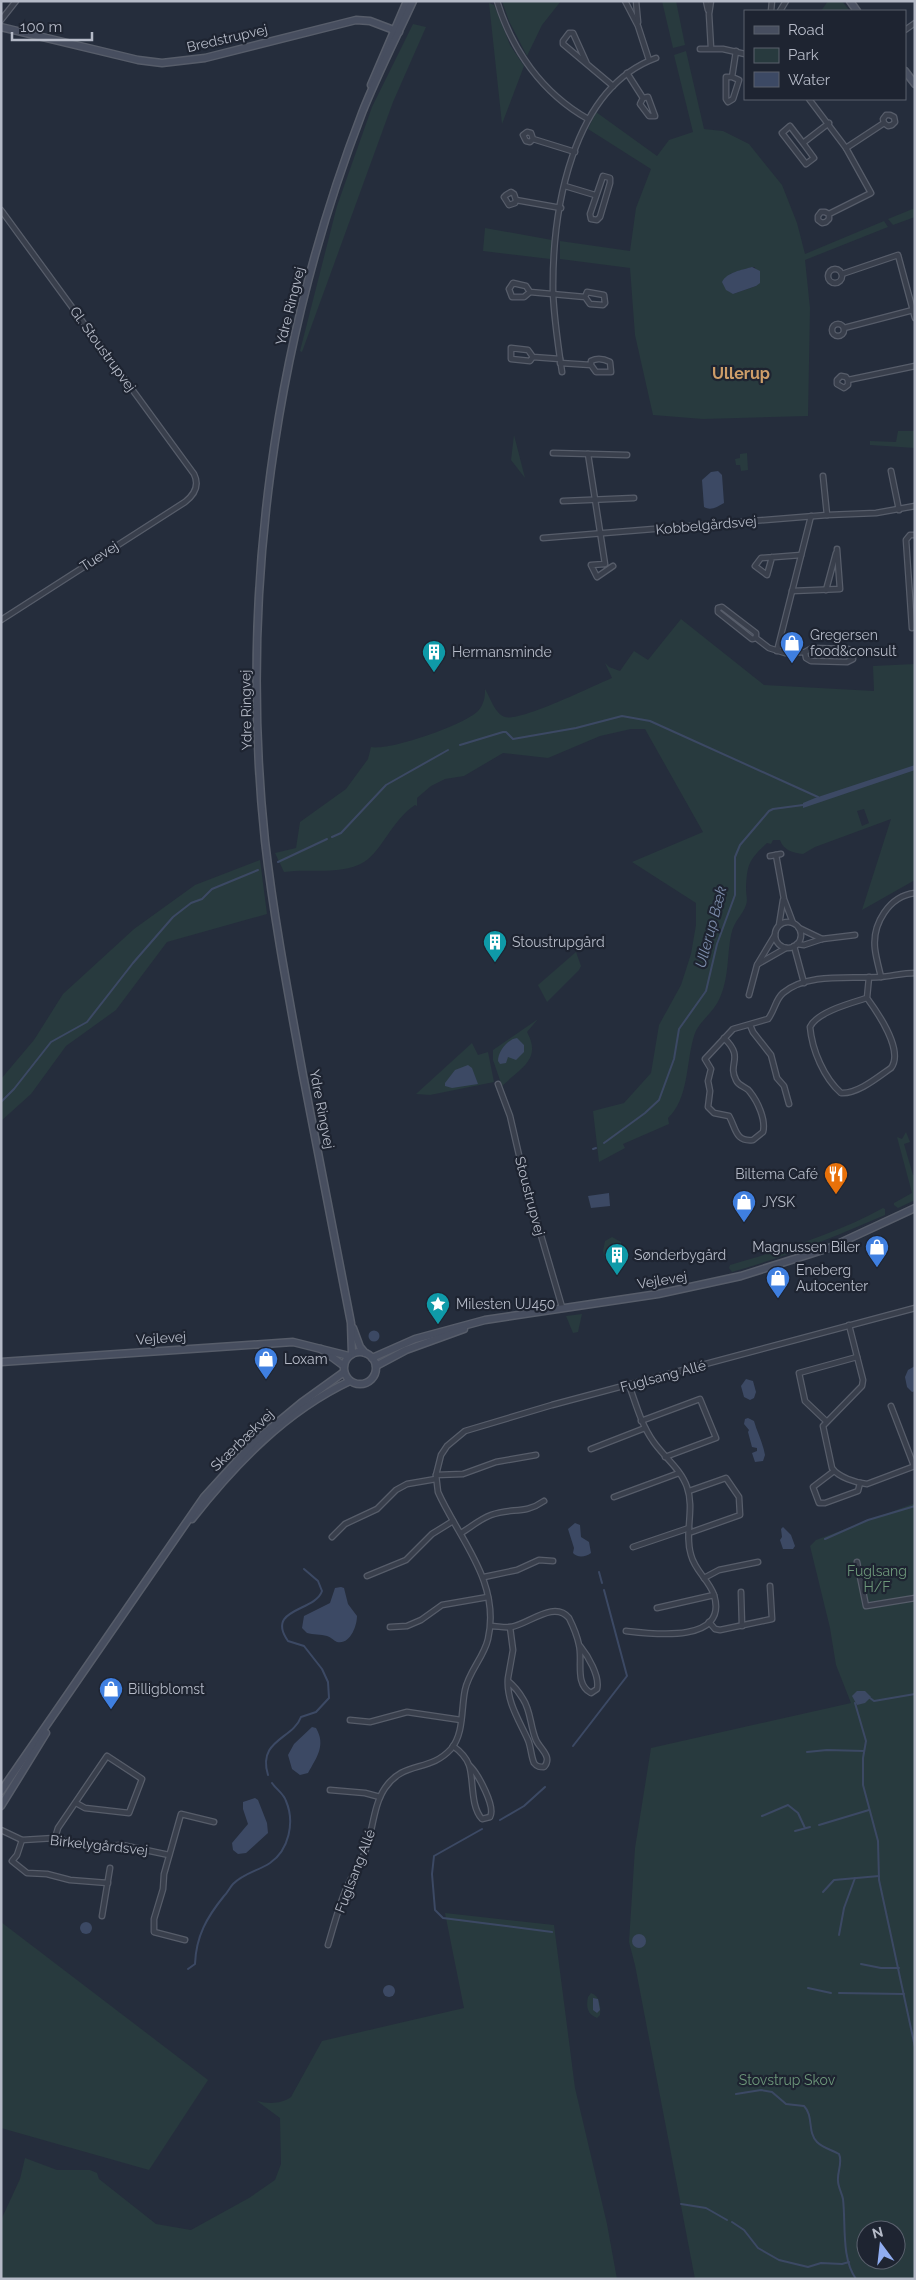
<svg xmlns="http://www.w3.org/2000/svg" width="916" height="2280" font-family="Raleway,sans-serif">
<rect width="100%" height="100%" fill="#252d3c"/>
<!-- green -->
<g fill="#283a3e" fill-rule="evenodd">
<polygon points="502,1 561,1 542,25 527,56 509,21"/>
<polygon points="662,1 676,1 685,45 673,48"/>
<polygon points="828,1 842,1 849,10 821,11"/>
<polygon points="489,3 494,5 510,45 524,66 502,124"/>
<polygon points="413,24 426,27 393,102 302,352 300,351 337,206 372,107"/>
<path d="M686 51 704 129 723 131 749 144 782 185 797 223 805 254 884 221 888 227 805 260 810 308 808 416 703 419 653 415 635 335 630 268 560 259V241L630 251 636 208 651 169 588 129 596 112 657 156 669 140 693 132 674 55ZM752 267H755L756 286 733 294 730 274Z"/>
<polygon points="915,208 915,217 893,225 888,219"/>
<polygon points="485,228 552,240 550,259 483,251"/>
<polygon points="898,431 915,431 915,448 870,445 870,441 896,442"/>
<polygon points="514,435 525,478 511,460"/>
<polygon points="747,453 748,470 741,471 740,465 736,465 735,459 740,458 740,454"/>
<path d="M681 619 764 685 874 691 873 666 915 664V880L862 910 891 819 815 847 803 854C793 853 783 850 780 840H773L771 844 767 843C749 860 747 864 746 889 746 895 748 900 746 905 743 915 734 920 731 935 727 955 729 975 721 995 714 1014 698 1021 694 1036 686 1062 689 1099 668 1118L669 1124 623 1144 625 1148 599 1162 593 1111 624 1103 651 1073 659 1025 681 985 691 954 696 925V903L632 862 703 832 645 729H631L600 736 548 758 503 753 464 776 445 779 431 786 417 798V806L415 805C392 820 382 851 364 862 340 876 310 868 284 872L275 853 296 848 300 822 346 789 368 759 371 747C390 751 464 725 478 711 484 704 485 698 485 689 490 697 495 714 505 717 520 722 593 686 612 678L605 663 609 667 620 671 634 651 648 660ZM864 809 869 823 862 826 857 811Z"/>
<polygon points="260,860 267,914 167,942 116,1010 66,1046 31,1094 1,1121 1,1079 34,1040 63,994 134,929 195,885"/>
<polygon points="576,952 581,966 579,970 547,1002 538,985"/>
<path d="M538 1019 527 1032C542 1059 521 1068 502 1086L493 1060V1050Z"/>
<polygon points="472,1043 478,1055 488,1052 494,1082 430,1095 416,1094"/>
<polygon points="906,1132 910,1142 904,1144 913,1175 915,1175 915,1200 898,1208 894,1205 894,1203 912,1193 897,1137 902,1139"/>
<path d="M883 1208 885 1209V1215C834 1237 785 1257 732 1272L729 1268 730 1265C782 1250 836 1234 883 1208Z"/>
<polygon points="612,1237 621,1242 623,1256 620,1261 611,1263 605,1259 603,1251 605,1241"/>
<polygon points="582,1314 578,1332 573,1333 566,1316"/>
<path d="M915 1503V2279H695L635 1965 629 1942 635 1848 651 1748 851 1703 836 1665 830 1628 810 1546 816 1540ZM866 2230H896V2260H866Z"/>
<path d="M445 1913 554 1925 575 2088 607 2224 617 2279H1V2220L20 2179 25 2158 57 2170H90L97 2173 99 2179 156 2224 191 2230 249 2198 275 2180 281 2164 280 2118 257 2101C269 2104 281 2104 291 2097L322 2041 464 2008Z"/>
<polygon points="1,1922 208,2080 149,2170 1,2128"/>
<path d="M591 1993C600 1996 601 2007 600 2015L597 2018C587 2014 586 2007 588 1997Z"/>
</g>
<!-- water -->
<g fill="#3c4964">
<path d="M752 267 760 271V283L756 286 733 294 726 290 722 282C727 272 742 270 752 267Z"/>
<path d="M718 471 722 475 724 503C717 507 711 511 704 507L702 480 711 472Z"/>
<polygon points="915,765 915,770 803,808 803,803 815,798"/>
<path d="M517 1038 524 1045V1052L516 1060 508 1057 506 1063 500 1064 498 1061C498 1051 508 1039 517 1038Z"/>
<polygon points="468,1065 472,1068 478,1084 452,1088 445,1086 445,1083 455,1070"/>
<polygon points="609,1193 610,1206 591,1208 588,1196"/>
<circle cx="374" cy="1336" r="5.5"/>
<polygon points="915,1366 915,1391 912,1392 907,1387 905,1377 908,1370"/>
<polygon points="746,1379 753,1381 756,1392 754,1398 750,1400 744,1397 741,1386"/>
<path d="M748 1418 754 1421C757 1432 763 1443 765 1455L763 1461 755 1462 752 1453 757 1451V1448L752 1447 748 1432 749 1430 744 1424 745 1419Z"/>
<path d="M575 1523 580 1525 581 1537 589 1542 591 1553C586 1557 577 1558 573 1553L574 1548 568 1529Z"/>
<polygon points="783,1527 791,1535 795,1546 793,1549 783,1549 780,1540 782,1537 781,1529"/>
<path d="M341 1587 344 1588 348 1604 357 1616C357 1626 350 1645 337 1642 334 1641 331 1637 327 1636 321 1634 313 1635 307 1633L302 1628 304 1616 330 1603 335 1588Z"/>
<polygon points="857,1691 865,1691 871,1697 865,1703 857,1705 852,1696"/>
<path d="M312 1727 316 1728C326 1745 317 1757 308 1773L300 1775 292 1769 288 1755 294 1744Z"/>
<polygon points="255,1798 258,1800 267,1823 268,1833 246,1853 238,1854 233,1850 232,1843 248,1824 243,1809 243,1802"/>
<circle cx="86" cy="1928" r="6"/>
<circle cx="639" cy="1941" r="7"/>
<circle cx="389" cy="1991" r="6"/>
<polygon points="593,1998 598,1999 600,2010 597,2013 593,2010"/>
</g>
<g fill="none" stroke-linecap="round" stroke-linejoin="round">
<!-- stream -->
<g stroke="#3c4964" stroke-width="2">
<polyline points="460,745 503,732 506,732 513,739 576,728 622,716 650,721 818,797"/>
<polyline points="332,837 341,833 386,785 448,750"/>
<polyline points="278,862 327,839"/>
<polyline points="1,1102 14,1089 51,1042 87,1022 133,963 173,917 191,903 202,899 212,889 258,870"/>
<polyline points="604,1143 645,1113 659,1100 674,1059 679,1029 706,991 717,944 735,895 735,857 740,845 769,811 773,809 803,805"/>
<polyline points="593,1149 596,1148"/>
<polyline points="825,1539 868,1520 915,1506"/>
<polyline points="599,1572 602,1583"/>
<polyline points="870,1698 874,1701 915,1694"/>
<polyline points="855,1703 866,1741 863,1758 863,1785 878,1841 879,1880 915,2047"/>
<polyline points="573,1746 627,1676 604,1590"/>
<polyline points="807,1752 827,1750 864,1751"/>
<path d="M268 1775C257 1740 293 1739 301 1717L316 1712 329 1698 328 1682 322 1669 304 1646 288 1641C265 1608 315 1612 322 1591L318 1581 304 1569"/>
<polyline points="762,1816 788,1805 798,1813 805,1828"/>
<polyline points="500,1820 524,1806 545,1787"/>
<polyline points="819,1825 869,1810"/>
<polyline points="482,1829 434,1856 432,1874 435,1910 443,1918 552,1932"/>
<polyline points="795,1831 810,1827"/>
<polyline points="823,1892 834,1880 879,1876"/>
<polyline points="839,1935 844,1908 855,1878"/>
<polyline points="861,1964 881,1968 899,1968"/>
<path d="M188 1969 195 1964C196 1936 207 1917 224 1896 228 1892 230 1887 233 1884 244 1873 258 1871 270 1863 289 1850 295 1822 286 1801 284 1794 276 1789 272 1783"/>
<polyline points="808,1988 831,1993"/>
<polyline points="839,1993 904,1994"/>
<path d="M736 2094 761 2090 772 2092 786 2104 804 2106C814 2116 807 2132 817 2142 823 2148 832 2150 839 2154 843 2162 837 2172 838 2181 838 2187 842 2193 843 2199 846 2224 841 2258 856 2279"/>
<polyline points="681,2204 706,2208 727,2220"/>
<polyline points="732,2222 744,2230 758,2248 779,2260 808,2267 821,2263 842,2264 849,2262"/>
</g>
<!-- street casing -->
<g stroke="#575d6a" stroke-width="7">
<g id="street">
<path d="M497 1C512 50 542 93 588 119"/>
<polyline points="625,1 638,26 649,60"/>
<polyline points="636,1 638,22"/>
<polyline points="706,1 708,10"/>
<polyline points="711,1 709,14 711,48"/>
<polyline points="771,11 772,1"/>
<polyline points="780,11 786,1"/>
<polyline points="1,20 16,1"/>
<polyline points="905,30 915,23"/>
<polyline points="700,49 723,49 745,54"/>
<polyline points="587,64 573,33 569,33 563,41 563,44 613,86"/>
<polyline points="627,73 643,98 640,104 649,116 655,116 648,97 643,98"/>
<polyline points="732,77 739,80 733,99 728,102 726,99 726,77 732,77 736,51"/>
<polyline points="809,99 846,148 871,193 829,214 825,212 821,212 818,216 818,220 822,223 826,222 829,219 829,214"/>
<polyline points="533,139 531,133 527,132 523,135 526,141 530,142 533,139 575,152"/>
<polyline points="803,143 790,126 782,133 806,164 814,158 803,143 829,123"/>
<polyline points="846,148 884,123 883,119 886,115 890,115 894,117 895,122 892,125 888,126 884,123"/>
<polygon points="603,176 610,178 610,183 600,217 597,220 591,219 590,214"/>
<polyline points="565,186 595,195"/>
<polyline points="516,200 515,203 509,205 504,197 506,195 511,192 514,194 516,200 561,208"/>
<path d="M1 210 194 474C200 486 194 495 185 502L1 620"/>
<circle cx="835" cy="276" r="7"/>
<polyline points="842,274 898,255 915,318"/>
<polyline points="530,292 524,297 512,297 509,289 513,283 526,286 530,292 585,297 587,292 604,295 605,303 603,305 590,304 585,297"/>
<circle cx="838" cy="330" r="6"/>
<polyline points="844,328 913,310"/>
<polyline points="533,357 530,361 511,359 511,348 528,350 533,357 560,359"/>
<path d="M560 363 591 365 596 372H611L610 362C604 359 597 358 591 361V365"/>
<path d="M562 372C558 345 554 319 553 292 552 212 571 89 656 58"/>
<polyline points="848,380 848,385 844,388 837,384 837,380 841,376 846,377 848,380 915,366"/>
<polyline points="553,453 627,455"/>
<polyline points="588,454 605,564 591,565 597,577 613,566"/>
<polyline points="891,471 899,510"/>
<polyline points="823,476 827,515"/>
<polyline points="563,501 634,498"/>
<polyline points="543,538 827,515 876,513 915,506"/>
<polyline points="772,557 767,575 755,566 761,558 801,555"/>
<polyline points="826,590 836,553"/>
<polyline points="792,591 840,589 837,549"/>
<polyline points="912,628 906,540 910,535 915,535"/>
<polyline points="756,638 752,639 718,612 718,608 722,607 756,633 756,638 769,648 785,653 805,652 812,648 847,649 852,650 853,659 847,662 811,661 806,658 805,652"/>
<polyline points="777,651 811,516"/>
<polyline points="776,855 784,899 793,923"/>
<polyline points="770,856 781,854"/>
<circle cx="788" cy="935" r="13"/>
<polyline points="779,925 783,900"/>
<polyline points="799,928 822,939"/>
<polyline points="797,944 804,945 822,939 855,935"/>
<polyline points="794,946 804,983"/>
<polyline points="758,964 786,948"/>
<path d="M881 977C879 968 876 958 875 949 872 924 889 896 915 893"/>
<polyline points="749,995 757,965 775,935"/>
<path d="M867 998C878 1013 904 1051 891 1068 878 1077 858 1094 841 1093 824 1078 812 1050 810 1027 817 1012 851 1003 867 998L869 977"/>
<polyline points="750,1025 753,1032 771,1055 777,1078 784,1086 789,1104"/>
<path d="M724 1038C745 1058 727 1063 736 1080 739 1087 746 1086 750 1092 758 1102 766 1120 763 1132L753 1140C735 1142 736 1128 729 1116L714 1113 708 1107 710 1091 708 1081 711 1069 705 1059 733 1029 768 1019C775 1010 775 1000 783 993 807 972 852 979 880 977 892 976 903 973 915 973"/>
<polyline points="498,1084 510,1116 525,1181 562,1307"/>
<path d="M849 1325 863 1380 862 1386 823 1426 832 1468C838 1477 856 1483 867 1484L915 1466"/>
<polyline points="891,1406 914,1466"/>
<polyline points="641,1421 700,1399 716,1438 665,1457"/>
<polyline points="826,1421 805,1401 799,1373 857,1357"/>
<polyline points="591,1449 645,1428"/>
<polyline points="834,1471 813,1487 819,1503 825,1503 858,1491 860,1483"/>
<polyline points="436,1475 463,1474 496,1462 536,1455"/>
<polyline points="689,1491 726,1478 739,1497 740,1515 689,1533"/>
<polyline points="614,1497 679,1473"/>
<path d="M461 1533C471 1527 480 1519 491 1515 512 1507 524 1515 544 1501"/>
<polyline points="332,1537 345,1524 377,1509 396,1490 407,1484 436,1479"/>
<polyline points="633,1547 689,1528"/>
<polyline points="857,1562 866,1606 915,1598"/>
<polyline points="367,1576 406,1560 432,1534 453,1521"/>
<polyline points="484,1577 517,1570 539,1560 553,1561"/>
<polyline points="704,1578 719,1570 758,1562"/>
<polyline points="741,1592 742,1626"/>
<polyline points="657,1608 714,1595"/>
<polyline points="709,1622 715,1629 720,1630 772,1619 770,1586"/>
<path d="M491 1626C497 1626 505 1628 511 1627 529 1624 554 1600 569 1618 573 1626 577 1635 579 1645 583 1660 574 1684 591 1693L597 1689C600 1676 588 1656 580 1646"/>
<polyline points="390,1627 407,1626 421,1620 442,1605 488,1597"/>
<path d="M626 1631C652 1634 729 1644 714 1595 709 1580 695 1571 691 1555 684 1533 695 1509 687 1487 681 1469 663 1456 653 1441 641 1424 636 1404 629 1385"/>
<path d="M508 1681C514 1686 519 1692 523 1699 531 1711 530 1726 536 1740 540 1749 553 1757 544 1767 540 1767 537 1767 534 1763 531 1756 531 1747 528 1740 519 1720 506 1701 508 1678L513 1650 510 1627"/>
<polyline points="350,1720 370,1722 407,1712 461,1720"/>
<path d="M453 1746C460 1751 466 1757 469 1765 474 1779 470 1806 482 1819L490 1817C496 1807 478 1774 470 1766"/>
<polyline points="330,1790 365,1793 380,1797"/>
<polyline points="1,1830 22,1840 55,1838 90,1847 122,1845 169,1855"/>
<polyline points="55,1838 58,1828 107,1756 142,1779 129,1813 85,1808 76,1803"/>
<polyline points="22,1840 17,1855 12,1861 27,1873 47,1874 70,1880 108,1883"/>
<polyline points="102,1916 110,1868"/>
<polyline points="185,1940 154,1932 154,1919 163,1889 164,1874 181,1814 214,1822"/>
<path d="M328 1945C334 1925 339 1905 347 1887 353 1873 363 1861 367 1846 373 1828 374 1804 385 1788 404 1760 429 1773 451 1749 464 1734 461 1709 465 1690 469 1671 484 1657 488 1639 501 1582 459 1539 438 1492L436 1475 441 1455 447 1446 465 1431 552 1405 915 1308"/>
</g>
</g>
<!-- secondary casing -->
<g stroke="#575d6a" stroke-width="9">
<g id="secondary">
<polyline points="850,1 857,11"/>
<polyline points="1,27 138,60 162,63 205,58 356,20 370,21 399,32"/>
<polyline points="905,71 915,84"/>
<polyline points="371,85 407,1"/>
<polyline points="353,1328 360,1347 365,1353"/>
<polyline points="321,1349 344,1366"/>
<circle cx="360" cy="1368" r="16"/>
<path d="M352 1354 351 1323C335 1240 319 1158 303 1075 289 998 274 920 265 841 239 596 274 342 362 113 377 75 396 38 413 1"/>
<polyline points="372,1358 415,1339 485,1320 658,1294 741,1276 829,1248 915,1208"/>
<polyline points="1,1362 293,1342 349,1356"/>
<polyline points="376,1366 406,1350 464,1329"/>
<path d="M192 1519C235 1464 286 1411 350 1381"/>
<polyline points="1,1791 204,1497 255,1441 301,1403 344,1372"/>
<polyline points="1,1806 46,1733"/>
</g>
</g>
<!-- street -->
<use href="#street" stroke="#393f4c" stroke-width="4.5"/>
<!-- secondary -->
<use href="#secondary" stroke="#474e5f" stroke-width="6"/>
</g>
<!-- icons -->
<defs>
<g id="shop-pin" transform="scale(1.25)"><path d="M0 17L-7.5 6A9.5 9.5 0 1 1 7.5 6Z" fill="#3f7fe0" stroke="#1e2431"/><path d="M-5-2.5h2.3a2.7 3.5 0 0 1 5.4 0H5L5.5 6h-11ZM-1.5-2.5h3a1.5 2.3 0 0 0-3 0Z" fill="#fff"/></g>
<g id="building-pin" transform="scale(1.25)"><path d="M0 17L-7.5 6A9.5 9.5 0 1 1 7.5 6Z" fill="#0f9aa8" stroke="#1e2431"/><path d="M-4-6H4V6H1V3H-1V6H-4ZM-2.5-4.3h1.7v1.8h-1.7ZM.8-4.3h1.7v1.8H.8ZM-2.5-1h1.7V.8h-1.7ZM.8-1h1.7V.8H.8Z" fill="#fff"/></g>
<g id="restaurant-pin" transform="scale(1.25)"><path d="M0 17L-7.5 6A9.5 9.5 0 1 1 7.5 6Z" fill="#e8710a" stroke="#1e2431"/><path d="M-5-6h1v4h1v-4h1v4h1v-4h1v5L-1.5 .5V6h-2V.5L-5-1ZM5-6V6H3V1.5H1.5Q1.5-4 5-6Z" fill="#fff"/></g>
<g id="sight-pin" transform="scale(1.25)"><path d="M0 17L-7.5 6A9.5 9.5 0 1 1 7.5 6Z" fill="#0f9aa8" stroke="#1e2431"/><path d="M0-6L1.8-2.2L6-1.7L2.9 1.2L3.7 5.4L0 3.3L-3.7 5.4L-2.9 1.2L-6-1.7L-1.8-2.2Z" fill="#fff"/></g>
</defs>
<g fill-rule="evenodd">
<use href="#shop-pin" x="792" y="643"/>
<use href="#building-pin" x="434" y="652"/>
<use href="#building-pin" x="495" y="942"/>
<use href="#restaurant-pin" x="836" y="1174"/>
<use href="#shop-pin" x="744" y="1202"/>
<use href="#shop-pin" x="877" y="1247"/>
<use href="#building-pin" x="617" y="1255"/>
<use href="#shop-pin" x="778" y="1278"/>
<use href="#sight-pin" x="438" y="1304"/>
<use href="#shop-pin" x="266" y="1359"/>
<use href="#shop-pin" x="111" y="1689"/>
</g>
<g text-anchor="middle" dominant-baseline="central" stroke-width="4.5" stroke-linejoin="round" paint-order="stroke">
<!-- street labels -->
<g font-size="14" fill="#b5bac7" stroke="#1e2431">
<text transform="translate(227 38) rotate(-13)">Bredstrupvej</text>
<text transform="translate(290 306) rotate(-76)">Ydre Ringvej</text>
<text transform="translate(103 349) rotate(54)">Gl. Stoustrupvej</text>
<text transform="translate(706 525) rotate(-5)">Kobbelgårdsvej</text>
<text transform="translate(99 556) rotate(-33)">Tuevej</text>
<text transform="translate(246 710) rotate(-91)">Ydre Ringvej</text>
<text transform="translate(322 1109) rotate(79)">Ydre Ringvej</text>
<text transform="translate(530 1196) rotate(75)">Stoustrupvej</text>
<text transform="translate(662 1280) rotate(-9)">Vejlevej</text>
<text transform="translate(161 1338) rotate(-4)">Vejlevej</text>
<text transform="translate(663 1376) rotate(-15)">Fuglsang Allé</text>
<text transform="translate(242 1440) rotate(-44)">Skærbækvej</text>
<text transform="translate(99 1845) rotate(6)">Birkelygårdsvej</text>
<text transform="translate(355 1871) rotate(-69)">Fuglsang Allé</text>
</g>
<!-- poi labels -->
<g font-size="14" fill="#b5bac7" stroke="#1e2431" text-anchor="start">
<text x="810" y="635">Gregersen<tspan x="810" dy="16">food&amp;consult</tspan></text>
<text x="452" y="652">Hermansminde</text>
<text x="512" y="942">Stoustrupgård</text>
<text x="818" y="1174" text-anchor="end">Biltema Café</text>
<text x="762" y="1202">JYSK</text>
<text x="860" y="1247" text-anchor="end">Magnussen Biler</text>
<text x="634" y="1255">Sønderbygård</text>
<text x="796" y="1270">Eneberg<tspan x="796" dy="16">Autocenter</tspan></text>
<text x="456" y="1304">Milesten UJ450</text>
<text x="284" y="1359">Loxam</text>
<text x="128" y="1689">Billigblomst</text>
</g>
<!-- park labels -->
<g font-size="14" fill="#6d977a" stroke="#1e2431">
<text x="877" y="1571">Fuglsang<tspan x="877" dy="16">H/F</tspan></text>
<text x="787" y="2080">Stovstrup Skov</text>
</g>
<!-- water labels -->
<g font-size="15" font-style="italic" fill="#7e8ead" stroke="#1e2431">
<text transform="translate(711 927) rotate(-75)">Ullerup Bæk</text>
</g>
<!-- quarter labels -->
<g font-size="16" font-weight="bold" fill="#ce9e69" stroke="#1e2431">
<text x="741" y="373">Ullerup</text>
</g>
</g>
<!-- border -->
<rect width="916" height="2280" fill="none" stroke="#b5bac7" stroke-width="5"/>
<!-- legend -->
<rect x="744" y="10" width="162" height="90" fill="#1e2431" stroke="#5a606d"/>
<rect x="754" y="26" width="25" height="8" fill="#474e5f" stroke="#5a606d"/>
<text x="788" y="35" font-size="15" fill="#b5bac7">Road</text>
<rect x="754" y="48" width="25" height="15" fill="#283a3e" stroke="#5a606d"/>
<text x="788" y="60" font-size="15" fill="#b5bac7">Park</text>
<rect x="754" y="72" width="25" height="15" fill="#3c4964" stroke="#5a606d"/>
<text x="788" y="85" font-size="15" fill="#b5bac7">Water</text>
<!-- north arrow -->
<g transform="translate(881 2245) rotate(345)"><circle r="24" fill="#1e2431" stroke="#5a606d"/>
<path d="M0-4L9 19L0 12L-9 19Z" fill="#90adf1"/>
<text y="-8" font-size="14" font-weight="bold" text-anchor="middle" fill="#b5bac7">N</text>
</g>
<!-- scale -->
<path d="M12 32v8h80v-8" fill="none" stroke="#b5bac7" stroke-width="2.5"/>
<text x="20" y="32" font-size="15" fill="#b5bac7" stroke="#1e2431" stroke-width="4" paint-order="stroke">100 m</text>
</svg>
